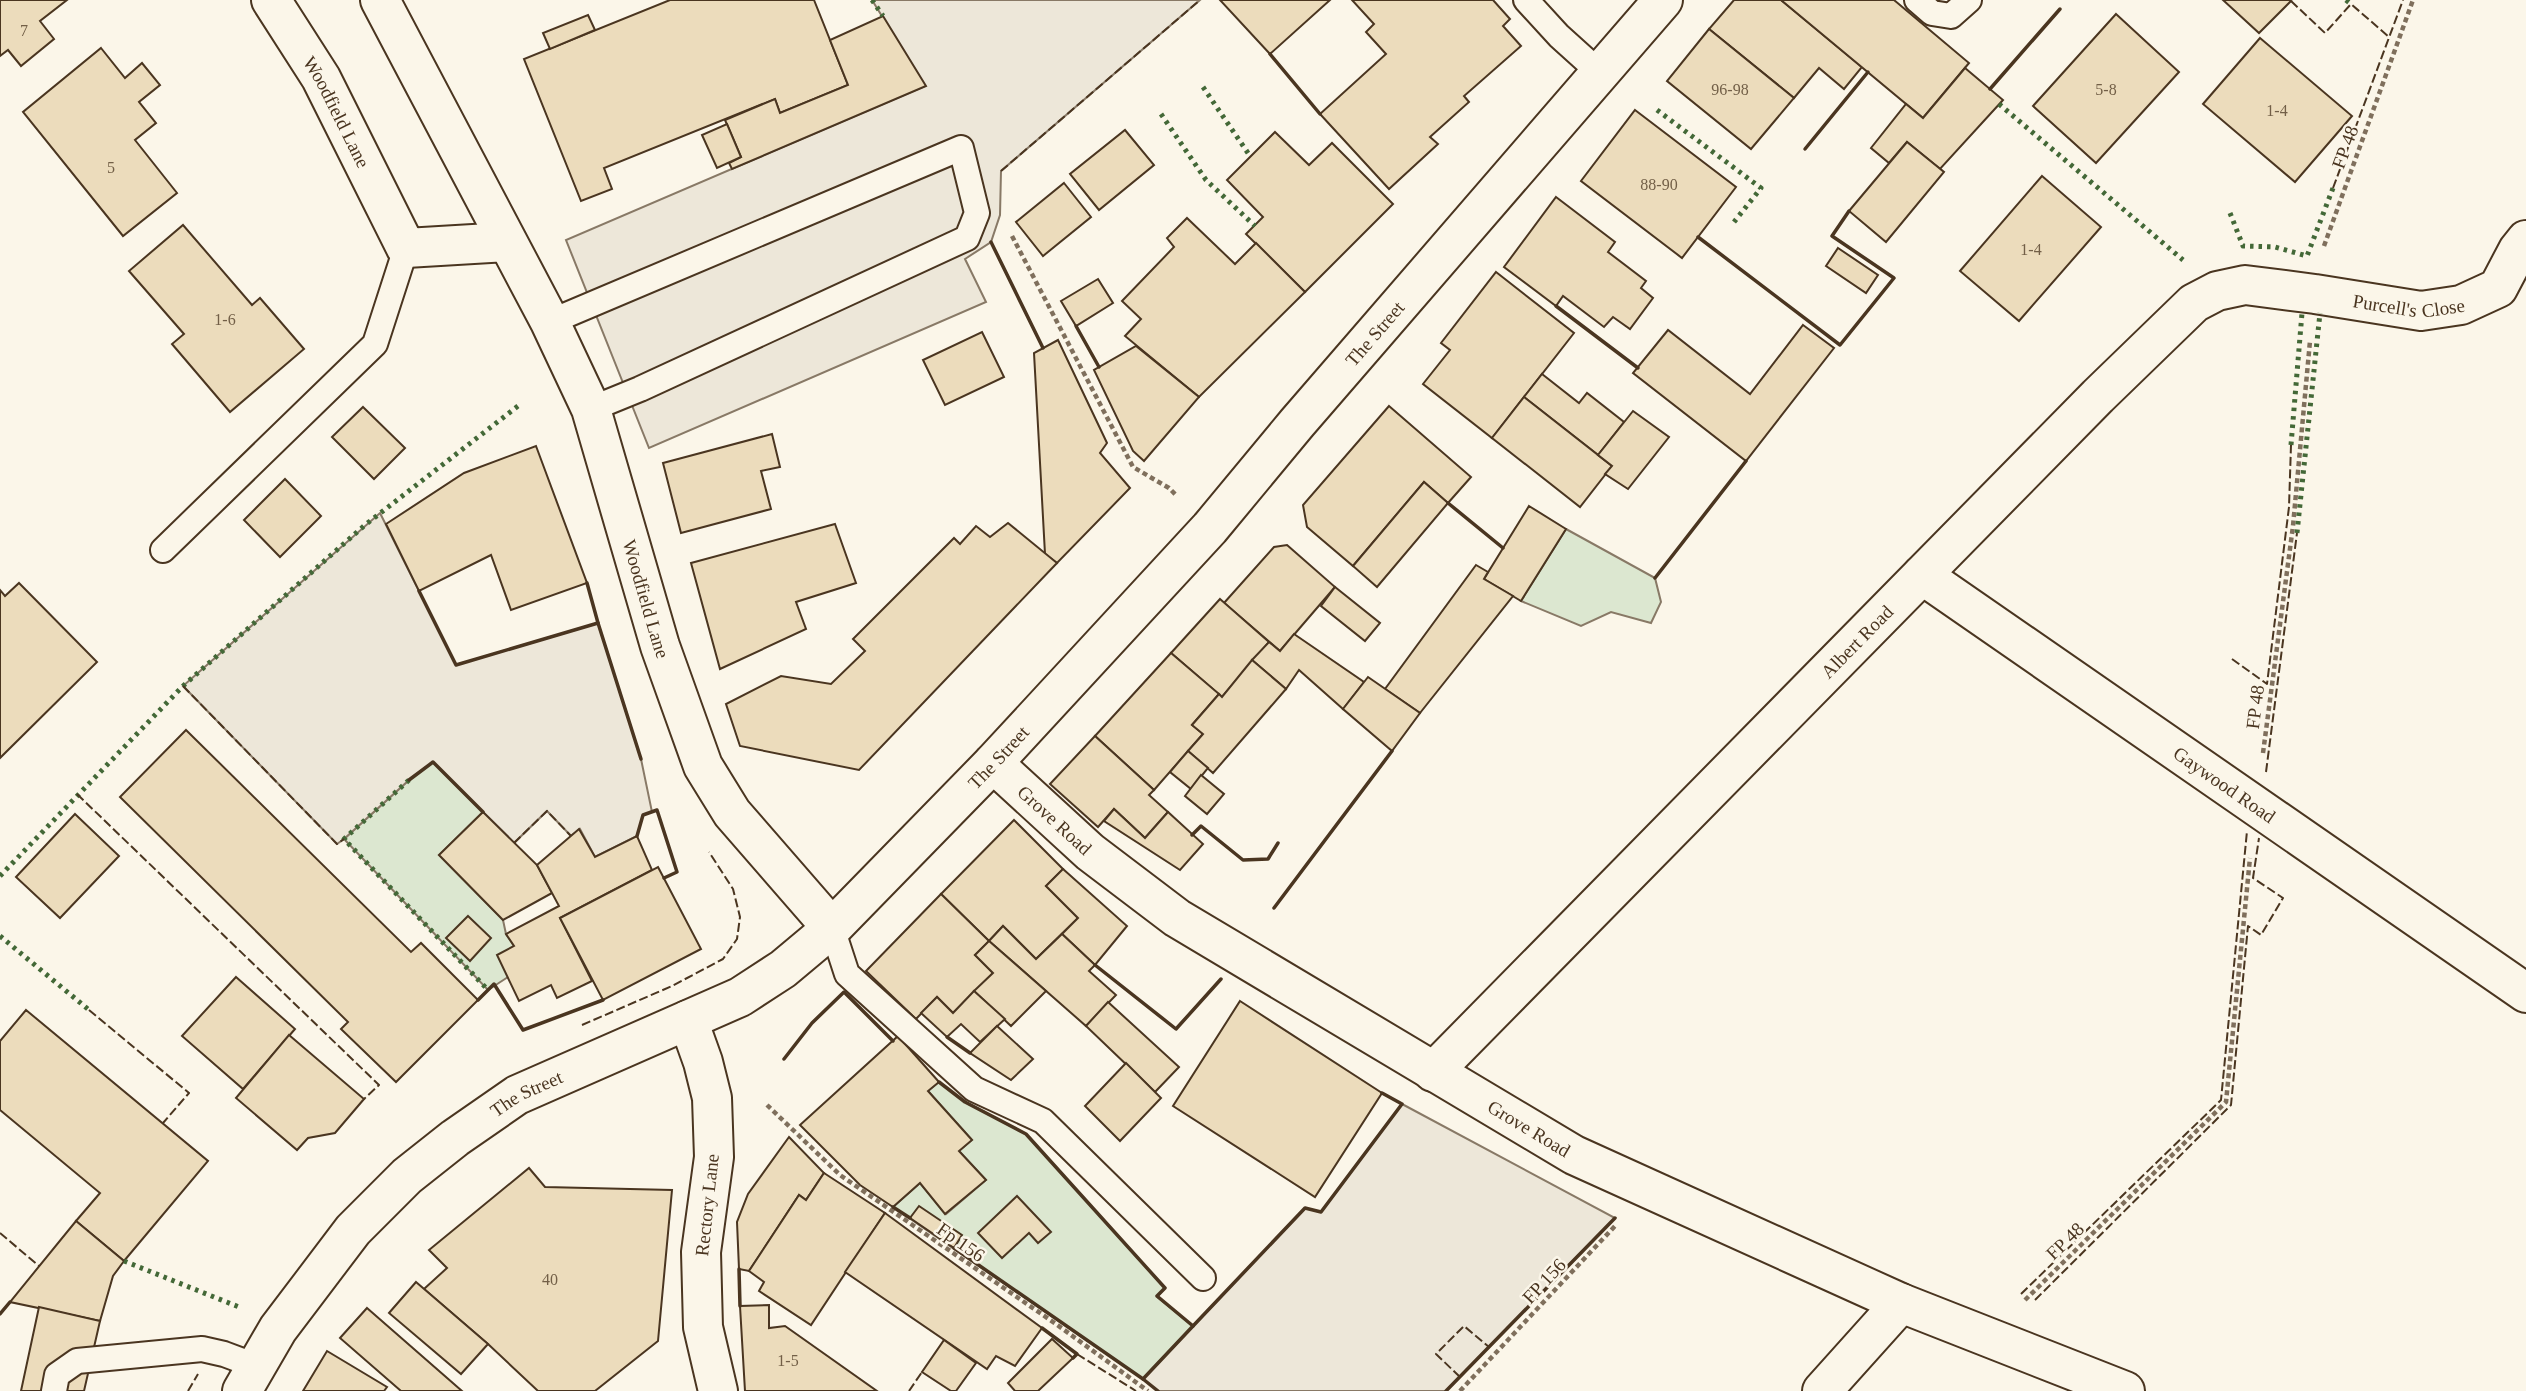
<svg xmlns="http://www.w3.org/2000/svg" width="2526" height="1391" font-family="Georgia,serif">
<rect width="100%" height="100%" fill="#fbf6e9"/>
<!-- green -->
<g fill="#dce7d0" stroke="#887966" stroke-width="2">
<polygon points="1566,529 1655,578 1661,602 1651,623 1611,612 1581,626 1521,601"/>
<polygon points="433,762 483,812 439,855 503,920 506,934 514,946 508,977 488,990 344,839 409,780"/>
<polygon points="939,1082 965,1102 1026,1134 1165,1288 1157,1297 1193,1326 1143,1379 893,1207 920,1183 946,1214 986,1180 959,1151 972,1140 928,1091"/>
</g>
<!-- parking -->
<g fill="#ede7d9" stroke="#887966" stroke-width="2">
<polygon points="872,0 1200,0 1001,171 1000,215 991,242 965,259 986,302 649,448 566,240 925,86"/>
<polygon points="380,513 456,665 598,623 641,759 652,812 643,815 637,836 595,857 580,829 571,836 547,811 514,843 433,762 409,780 344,839 337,844 183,686"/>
<polygon points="1402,1104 1615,1218 1446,1391 1158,1391 1143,1379 1305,1208 1321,1212"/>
</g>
<!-- building -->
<g fill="#ecdcbc" stroke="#4a3520" stroke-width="2">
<polygon points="0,0 67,0 40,21 54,39 21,66 8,50 0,56"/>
<polygon points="670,0 814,0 848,85 780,113 775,99 604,168 612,189 581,201 524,59"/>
<polygon points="1220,0 1330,0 1270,54"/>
<polygon points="1352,0 1493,0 1510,19 1503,26 1521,46 1464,96 1469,102 1430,137 1438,144 1389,189 1320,114 1386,54 1366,32 1374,24"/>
<polygon points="1734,0 1781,0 1862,67 1844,89 1819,68 1794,98 1709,29"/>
<polygon points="1781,0 1894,0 1969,63 1923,118"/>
<polygon points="2223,0 2289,0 2291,1 2259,33"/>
<polygon points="2116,14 2179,72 2096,163 2033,106"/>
<polygon points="588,15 595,30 550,49 543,33"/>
<polygon points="883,16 926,86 732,169 729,163 741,157 725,120 775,99 780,113 848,85 830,40"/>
<polygon points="1709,29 1794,98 1751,149 1667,81"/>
<polygon points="2260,38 2352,116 2295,182 2203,104"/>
<polygon points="101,48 125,78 142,63 160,85 139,102 156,123 135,140 177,193 123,236 23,112"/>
<polygon points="1965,68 2003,100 1940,169 1907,142 1889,163 1871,148 1906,104 1923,118"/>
<polygon points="1635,110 1736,187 1682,258 1581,181"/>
<polygon points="727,124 741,157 717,168 702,135"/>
<polygon points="1125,130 1154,165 1099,210 1070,174"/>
<polygon points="1275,132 1309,165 1332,143 1393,204 1305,292 1246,234 1263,217 1227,180"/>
<polygon points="1907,142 1944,172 1886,242 1849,211"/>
<polygon points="2042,176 2101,227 2019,321 1960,271"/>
<polygon points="1064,183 1091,217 1043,256 1016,222"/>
<polygon points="1556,197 1615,242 1608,252 1646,281 1641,288 1653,298 1630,329 1613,317 1604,327 1563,296 1556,306 1504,267"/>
<polygon points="1187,218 1235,264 1256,243 1305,292 1199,397 1125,336 1141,319 1122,301 1174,247 1167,238"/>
<polygon points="183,225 252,305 260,298 304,349 230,412 172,344 184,334 129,271"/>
<polygon points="1838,248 1878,275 1866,293 1826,266"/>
<polygon points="1496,272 1574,333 1492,438 1423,384 1450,350 1441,343"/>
<polygon points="1098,279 1113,303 1076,326 1061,301"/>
<polygon points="1803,325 1834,348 1746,461 1633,373 1668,330 1750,394"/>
<polygon points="982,332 1004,377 945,405 923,360"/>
<polygon points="1058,340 1107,443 1100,453 1130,488 1057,563 1045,554 1034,353"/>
<polygon points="1136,346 1199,397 1144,461 1133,451 1094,370"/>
<polygon points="1542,374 1579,403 1587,393 1624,422 1598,455 1524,397"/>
<polygon points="1524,397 1612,466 1580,507 1492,438"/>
<polygon points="1389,406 1471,477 1448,503 1424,482 1353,566 1307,527 1303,505"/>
<polygon points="363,407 405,448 374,479 332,437"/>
<polygon points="1633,411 1669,437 1628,489 1605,474 1612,466 1598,455"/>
<polygon points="772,434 780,467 761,471 771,509 681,533 663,463"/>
<polygon points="536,446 587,583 511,610 491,555 419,591 386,524 464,473"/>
<polygon points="285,479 321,516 280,557 244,520"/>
<polygon points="1424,482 1448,503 1377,587 1353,566"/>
<polygon points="1529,506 1566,529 1521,601 1484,579"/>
<polygon points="1008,523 1057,563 859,770 740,746 726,704 781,676 831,684 865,651 853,639 954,538 960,544 976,526 990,537"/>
<polygon points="835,524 856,583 796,602 806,629 720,669 691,563"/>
<polygon points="1287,545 1335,587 1280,651 1224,603 1274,547"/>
<polygon points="1476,565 1488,572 1484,579 1513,596 1420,713 1385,689"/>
<polygon points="19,583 97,662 0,758 0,590 5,596"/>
<polygon points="1335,587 1380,623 1365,641 1321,606"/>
<polygon points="1220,599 1269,642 1222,697 1171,653"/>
<polygon points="1294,634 1364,682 1343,709 1299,670 1286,689 1252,660 1269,642 1280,651"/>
<polygon points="1171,653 1219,694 1192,725 1203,734 1154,790 1095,736"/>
<polygon points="1252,660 1286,689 1213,773 1188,751 1203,734 1192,725 1219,694 1222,697"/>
<polygon points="1368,677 1420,713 1392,751 1343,709"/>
<polygon points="186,730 411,952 421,943 478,1000 396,1082 341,1029 348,1022 120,797"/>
<polygon points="1095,736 1154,790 1149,795 1168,812 1145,838 1114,809 1098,827 1050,784"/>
<polygon points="1188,751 1208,768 1191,789 1170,772"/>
<polygon points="1201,775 1224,794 1207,814 1185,796"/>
<polygon points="1114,809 1145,838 1168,812 1203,844 1180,870 1104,821"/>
<polygon points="483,812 537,865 552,893 503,920 439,855"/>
<polygon points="75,814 119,856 60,918 16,877"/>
<polygon points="1014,820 1063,869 1046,886 1078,918 1036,959 1003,926 989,941 941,894"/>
<polygon points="579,829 595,857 637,836 652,870 560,918 592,981 557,998 551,985 519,1001 497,955 514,946 506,934 559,906 537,865"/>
<polygon points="658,867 701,949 603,1000 560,918"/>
<polygon points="1063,869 1127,926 1095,965 1062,934 1078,918 1046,886"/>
<polygon points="941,894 989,941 975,955 993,973 953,1013 937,997 916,1019 866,971"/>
<polygon points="468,916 491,938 470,961 446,938"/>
<polygon points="1003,926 1036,959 1062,934 1095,965 1089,971 1116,995 1086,1026 989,941"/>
<polygon points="989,941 1046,991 1011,1026 974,991 993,973 975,955"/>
<polygon points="236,977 295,1029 243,1089 182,1036"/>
<polygon points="974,991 1005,1019 980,1042 961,1024 947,1037 921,1013 937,997 953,1013"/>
<polygon points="1240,1001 1382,1093 1315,1197 1173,1106"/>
<polygon points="1108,1002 1179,1067 1155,1092 1086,1026"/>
<polygon points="26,1010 208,1161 124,1261 76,1221 100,1193 0,1110 0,1041"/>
<polygon points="997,1026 1033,1059 1011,1080 970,1053"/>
<polygon points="289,1035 364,1099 335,1133 308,1138 297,1150 236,1098"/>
<polygon points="898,1036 939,1082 928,1091 972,1140 959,1151 986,1180 945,1214 920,1183 893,1207 860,1185 800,1125"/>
<polygon points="1126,1063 1161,1098 1120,1141 1085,1106"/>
<polygon points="789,1137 824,1173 806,1200 799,1195 749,1271 739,1269 737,1222 748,1194"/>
<polygon points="529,1168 545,1187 672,1190 658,1341 595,1391 538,1391 488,1344 424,1289 447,1268 429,1250"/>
<polygon points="824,1173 885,1213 811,1325 759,1291 764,1282 749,1271 799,1195 806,1200"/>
<polygon points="1017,1196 1051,1232 1038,1243 1029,1233 1002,1258 978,1233"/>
<polygon points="919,1206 962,1235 954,1248 910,1218"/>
<polygon points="885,1213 1042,1328 1015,1366 996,1356 987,1369 845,1272"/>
<polygon points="76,1221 124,1261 113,1276 100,1321 10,1302"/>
<polygon points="416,1282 488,1344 461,1374 389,1313"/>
<polygon points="769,1305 769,1328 785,1326 877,1391 745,1391 740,1306"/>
<polygon points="39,1307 100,1321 84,1391 21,1391"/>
<polygon points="367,1308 462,1391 401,1391 340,1338"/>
<polygon points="1052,1339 1073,1358 1038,1391 1015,1391 1008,1383"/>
<polygon points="944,1340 976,1363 956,1391 951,1391 922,1372"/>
<polygon points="327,1351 387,1387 384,1391 303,1391"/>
</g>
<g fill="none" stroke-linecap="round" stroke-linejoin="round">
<!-- service casing -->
<g stroke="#4a3520" stroke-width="28">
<g id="service">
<polyline points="1526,0 1559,36 1600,73"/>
<polyline points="1917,0 1932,13 1951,16 1969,0"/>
<polyline points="550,322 961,148 977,213 967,238 640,389 591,409"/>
<polyline points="163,550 375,344 406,248"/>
<polyline points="832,928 847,974 974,1089 1043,1121 1203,1278"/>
<polyline points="54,1391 57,1375 77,1361 202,1349 224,1354 256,1366"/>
</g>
</g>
<!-- minor casing -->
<g stroke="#4a3520" stroke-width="42">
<g id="minor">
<path id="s1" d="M271 0 321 78 406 248 507 242"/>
<path id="s2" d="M1922 575 2526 993"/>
<path id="s3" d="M993 763 1090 852 1177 918 1574 1155 1901 1303 2125 1391"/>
<polyline points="688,1020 703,1062 712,1098 714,1157 701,1252 703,1327 718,1391"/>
<path id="s4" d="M1433 1072 2098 396 2194 303 2217 291 2245 285 2315 294 2421 311 2461 305 2498 288 2518 250 2526 240"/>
<polyline points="1822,1391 1901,1303"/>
</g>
</g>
<!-- tertiary casing -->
<g stroke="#4a3520" stroke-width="42">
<g id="tertiary">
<path id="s5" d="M380 0 550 322 591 409 660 646 703 766 732 813 832 928"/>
</g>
</g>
<!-- trunk casing -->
<g stroke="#4a3520" stroke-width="42">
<g id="trunk">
<path id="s6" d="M242 1391 278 1329 353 1230 407 1176 455 1138 517 1095 740 997 783 969 832 928 993 763 1210 528 1297 423 1663 0"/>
</g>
</g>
<!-- path -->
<g stroke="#7f6f5c" stroke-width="4.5" stroke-dasharray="5 3.5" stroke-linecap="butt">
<polyline points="1012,236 1133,467 1169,488 1177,496"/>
<polyline points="2324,246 2413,0"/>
<polyline points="2263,753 2293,526 2310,341"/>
<polyline points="767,1105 840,1175 1056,1324 1148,1391"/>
<polyline points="2025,1300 2226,1102 2250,858"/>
<polyline points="1460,1391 1615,1226"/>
</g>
<!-- service -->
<use href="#service" stroke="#fbf6e9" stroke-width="24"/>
<!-- minor -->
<use href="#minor" stroke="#fbf6e9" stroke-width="38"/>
<!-- tertiary -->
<use href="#tertiary" stroke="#fbf6e9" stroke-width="38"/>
<!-- trunk -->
<use href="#trunk" stroke="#fbf6e9" stroke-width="38"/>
<!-- hedge -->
<g stroke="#436837" stroke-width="5" stroke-dasharray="3.5 5" stroke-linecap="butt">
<polyline points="872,0 883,16"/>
<polyline points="2346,0 2351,4"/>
<polyline points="1203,87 1250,156"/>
<polyline points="1999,104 2183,260"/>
<polyline points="1657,110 1761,188 1734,222"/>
<polyline points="1161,114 1206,180 1255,226"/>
<polyline points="2230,213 2243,246 2275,247 2307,256 2333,188"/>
<polyline points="2291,445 2302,313"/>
<polyline points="2297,533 2320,313"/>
<polyline points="409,780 344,839 488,990"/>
<polyline points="0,876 183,686 365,525 518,406"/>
<polyline points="0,936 89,1010"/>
<polyline points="124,1261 239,1307"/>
</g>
<!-- fence -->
<g stroke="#4a3520" stroke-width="2" stroke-dasharray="9 3.5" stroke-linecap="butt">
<polyline points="2291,1 2325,33 2351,4 2389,37"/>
<polyline points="1001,171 1200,0"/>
<polyline points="2333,188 2403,0"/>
<polyline points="2232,659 2267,684 2289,507 2291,445"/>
<polyline points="183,686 337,844 344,839"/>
<polyline points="2266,772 2297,533"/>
<polyline points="77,794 379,1085 364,1099"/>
<polyline points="514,843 547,811 571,836"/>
<polyline points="89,1010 189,1093 163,1123"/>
<polyline points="582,1025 672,986 723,959 737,939 740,917 733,889 709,852"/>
<polyline points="0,1233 39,1266"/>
<polyline points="2021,1294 2221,1100 2247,831"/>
<polyline points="2035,1300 2231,1105 2248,926 2261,935 2283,898 2253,878 2259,838"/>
<polyline points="1077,1354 1136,1391"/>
<polyline points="1460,1377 1436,1354 1464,1326 1489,1347"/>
<polyline points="188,1391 198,1374"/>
<polyline points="909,1391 922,1372"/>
</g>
<!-- wall -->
<g stroke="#4a3520" stroke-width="3.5">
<polyline points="1270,54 1320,114"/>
<polyline points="1990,89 2060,9"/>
<polyline points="1805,149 1868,72"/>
<polyline points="1698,237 1840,345 1894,278 1832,236 1849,211"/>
<polyline points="991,242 1043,348"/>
<polyline points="1556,306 1638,368"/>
<polyline points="1076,326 1099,367"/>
<polyline points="1448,503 1503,548"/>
<polyline points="1655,578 1746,461"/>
<polyline points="419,591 456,665 598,623 587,583"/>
<polyline points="598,623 641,759"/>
<polyline points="409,780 433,762 483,812"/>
<polyline points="1192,835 1201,826 1243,860 1268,859 1278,843"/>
<polyline points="637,836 643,815 657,810 677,872 664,878"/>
<polyline points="1274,908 1392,751"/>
<polyline points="1095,965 1176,1029 1221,979"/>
<polyline points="478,1000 494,984 523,1030 603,1000"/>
<polyline points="947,1037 970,1053"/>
<polyline points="784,1059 812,1023 844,992 893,1041"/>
<polyline points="939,1082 965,1102 1026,1134 1165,1288 1157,1296 1193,1326 1143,1379 954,1248"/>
<polyline points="893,1207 910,1218"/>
<polyline points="739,1269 740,1306"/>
<polyline points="0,1314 10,1302"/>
<polyline points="1193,1326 1305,1208 1321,1212 1402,1104 1382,1093"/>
<polyline points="1042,1328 1077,1354 1073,1358"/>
<polyline points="1143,1379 1158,1391"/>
<polyline points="1446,1391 1615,1218"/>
</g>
</g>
<g text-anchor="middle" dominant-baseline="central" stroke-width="5" stroke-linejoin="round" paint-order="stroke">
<!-- number labels -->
<g font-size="16" fill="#725f47">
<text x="24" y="30">7</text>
<text x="1730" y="89">96-98</text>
<text x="2106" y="89">5-8</text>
<text x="2277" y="110">1-4</text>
<text x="111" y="167">5</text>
<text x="1659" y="184">88-90</text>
<text x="2031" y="249">1-4</text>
<text x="225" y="319">1-6</text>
<text x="550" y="1279">40</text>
<text x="788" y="1360">1-5</text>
</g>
<!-- street labels -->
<g font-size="19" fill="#4a3520" stroke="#fbf6e9">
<text stroke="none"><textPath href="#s1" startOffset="130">Woodfield Lane</textPath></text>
<text transform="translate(2345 147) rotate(-70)">FP 48</text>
<text stroke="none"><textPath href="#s4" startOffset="1302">Purcell's Close</textPath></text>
<text stroke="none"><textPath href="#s6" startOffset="1573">The Street</textPath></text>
<text stroke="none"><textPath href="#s5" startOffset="658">Woodfield Lane</textPath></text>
<text stroke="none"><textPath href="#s4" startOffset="604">Albert Road</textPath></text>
<text transform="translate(2255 707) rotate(-83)">FP 48</text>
<text stroke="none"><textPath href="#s6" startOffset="1006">The Street</textPath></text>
<text stroke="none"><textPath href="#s2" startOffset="368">Gaywood Road</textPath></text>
<text stroke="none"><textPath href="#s3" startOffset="84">Grove Road</textPath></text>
<text stroke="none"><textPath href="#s6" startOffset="418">The Street</textPath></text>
<text stroke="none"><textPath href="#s3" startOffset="651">Grove Road</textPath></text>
<text transform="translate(707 1205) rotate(-84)">Rectory Lane</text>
<text transform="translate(2065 1241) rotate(-44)">FP 48</text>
<text transform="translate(961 1242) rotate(35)">Fp 156</text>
<text transform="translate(1544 1281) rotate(-47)">FP 156</text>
</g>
</g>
</svg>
